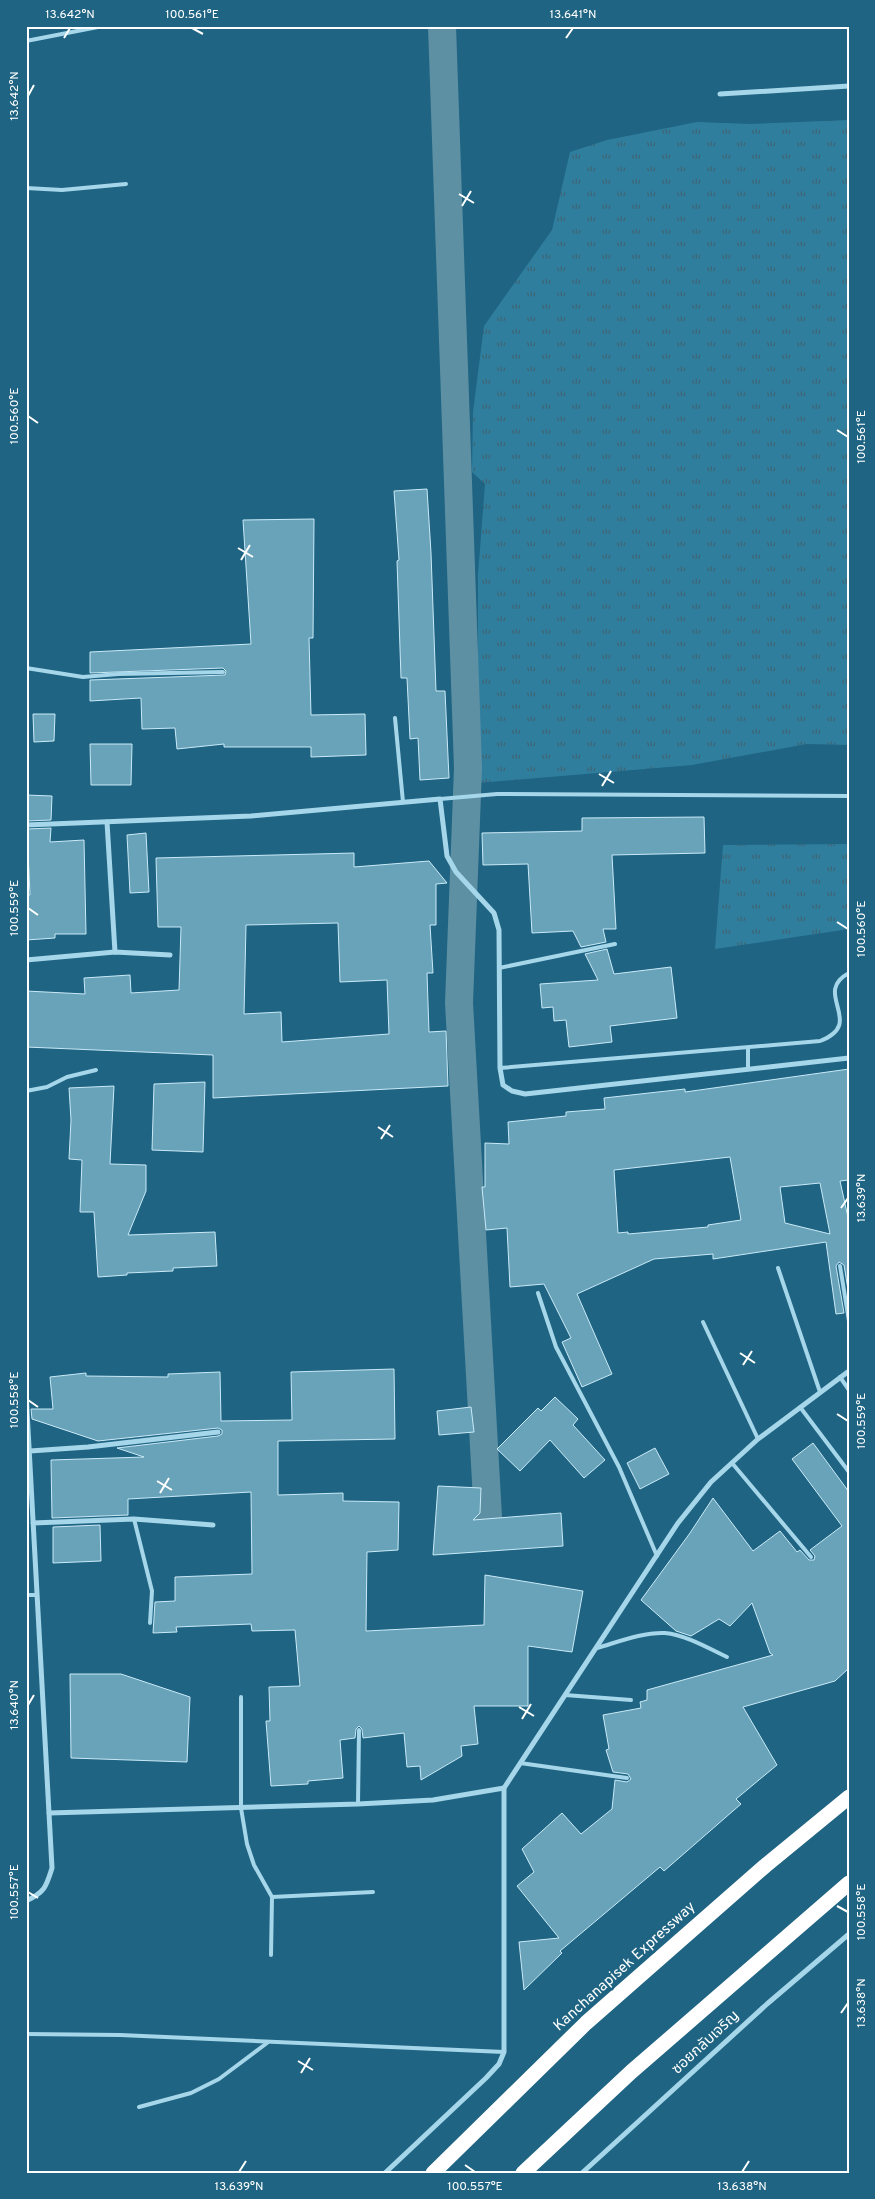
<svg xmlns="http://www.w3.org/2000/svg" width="875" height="2199" font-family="Overpass,'Noto Sans Thai',sans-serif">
<defs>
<pattern id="grass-tufts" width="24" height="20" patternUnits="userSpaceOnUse" patternTransform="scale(1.25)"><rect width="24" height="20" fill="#2f7e9e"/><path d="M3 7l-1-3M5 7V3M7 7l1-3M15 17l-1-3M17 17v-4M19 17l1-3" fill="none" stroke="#3e6575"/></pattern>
</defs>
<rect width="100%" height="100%" fill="#1f6482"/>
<!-- grass -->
<g fill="url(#grass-tufts)">
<polygon points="849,120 849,745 807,744 692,765 478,783 478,575 485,484 472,472 473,412 484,326 552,230 570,152 607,140 697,122 750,124"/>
<polygon points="849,844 849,929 715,949 723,845"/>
</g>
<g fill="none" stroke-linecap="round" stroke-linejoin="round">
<!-- canal -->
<polyline stroke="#5e90a4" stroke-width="28" points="442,26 468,768 459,1003 488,1517"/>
</g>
<!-- building -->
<g fill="#69a3ba" stroke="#c9eaf7" fill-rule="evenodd">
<polygon points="427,489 431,553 436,691 445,691 449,778 420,780 418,738 410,739 407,678 401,678 397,561 399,560 394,491"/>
<polygon points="314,519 313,638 309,638 311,715 365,714 366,755 311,757 311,747 224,747 224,744 177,749 175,728 142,729 141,698 90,701 90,680 225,675 226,671 223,668 90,673 90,652 251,644 243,520"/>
<polygon points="33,714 55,714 54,741 34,742"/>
<polygon points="90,744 132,744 131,785 91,785"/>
<polygon points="26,795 52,796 51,820 27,821"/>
<polygon points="704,817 705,853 612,855 616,929 603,929 606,942 581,947 573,931 532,933 528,864 483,865 482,833 582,831 582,818"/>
<polygon points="51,828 50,842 84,840 86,934 55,934 55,938 26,940 26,895 30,895 27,829"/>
<polygon points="146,833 149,892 130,893 127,835"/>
<path d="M354 853V867L429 861 447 883 436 884V925H430L433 973H427L429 1032 446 1031 448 1086 213 1098V1055L26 1047V991L85 994 84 978 130 975 131 993 179 990 181 927H158L156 858ZM338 923 340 982 387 980 389 1034 282 1042 281 1012 244 1014 246 925Z"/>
<polygon points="607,949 614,974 671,967 677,1018 610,1026 612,1042 569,1047 566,1020 554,1021 553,1007 542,1008 540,984 598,980 585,954"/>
<path d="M849 1069V1180L840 1181 849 1222V1296L844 1265 839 1262 836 1266 844 1313 836 1314 826 1242 713 1259V1254L654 1259 577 1294 612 1374 582 1387 562 1342 571 1338 544 1284 510 1287 507 1228 486 1230 482 1187H485V1143L509 1144 508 1122 566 1116V1112L605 1109 604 1098 685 1089V1092ZM730 1157 741 1220 708 1225V1227L628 1234V1232L618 1233 614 1170ZM820 1183 830 1234 785 1223 780 1187Z"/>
<polygon points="205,1082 203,1152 152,1150 154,1084"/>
<polygon points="114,1086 110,1164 146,1165 146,1191 128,1235 215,1232 217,1266 173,1268 173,1271 127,1273 127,1275 98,1277 94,1212 80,1212 82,1160 69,1159 71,1120 69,1088"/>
<polygon points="394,1369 395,1439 278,1441 278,1495 343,1493 343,1501 399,1502 398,1550 367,1552 366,1631 484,1625 485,1575 583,1591 572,1652 528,1646 528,1706 474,1706 478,1744 461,1746 462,1756 421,1780 420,1766 407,1767 404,1733 363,1738 362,1729 359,1726 356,1729 355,1738 340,1740 343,1778 308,1781 308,1784 271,1786 266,1721 270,1721 269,1687 300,1686 295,1630 252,1631 251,1624 176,1627 177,1632 153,1633 155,1602 175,1601 175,1577 252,1574 251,1492 128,1499 128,1515 52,1518 51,1460 144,1457 117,1448 218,1436 222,1434 222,1430 218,1428 98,1441 32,1419 31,1409 53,1409 50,1377 86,1373 86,1376 168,1377 168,1374 220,1372 221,1421 292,1420 291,1372"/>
<polygon points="555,1397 578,1419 573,1425 605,1460 584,1478 550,1440 520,1471 497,1449 538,1408 541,1411"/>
<polygon points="471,1407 474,1432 439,1435 437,1411"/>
<polygon points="813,1443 849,1492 849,1668 835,1681 743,1707 777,1765 736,1799 741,1804 664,1871 660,1867 560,1951 562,1953 524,1990 519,1942 559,1938 517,1886 534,1872 522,1849 562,1813 581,1834 612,1809 615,1780 627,1782 631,1779 628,1774 613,1772 606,1750 609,1749 603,1715 641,1708 640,1702 647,1700 647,1690 773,1655 770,1653 752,1603 730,1626 719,1619 691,1636 676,1631 641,1600 690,1533 713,1498 753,1551 780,1531 797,1552 800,1550 809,1560 814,1560 815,1556 810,1550 842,1526 792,1459"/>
<polygon points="655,1448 669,1474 640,1489 627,1463"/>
<polygon points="438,1486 481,1488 480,1513 473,1520 561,1513 563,1546 433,1555"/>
<polygon points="100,1525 101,1561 53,1563 53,1527"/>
<polygon points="70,1674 121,1674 190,1697 187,1762 71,1758"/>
</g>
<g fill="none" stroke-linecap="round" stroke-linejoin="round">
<!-- service -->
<g stroke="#a5d6e9" stroke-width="4">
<polyline points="26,41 103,26"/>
<polyline points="26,188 62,190 126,184"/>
<polyline points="26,668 83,677 118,674 223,672"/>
<polyline points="395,718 403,802"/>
<polyline points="440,799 497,794 849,796"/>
<polyline points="499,968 615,944"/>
<polyline points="748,1048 748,1069"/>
<path d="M500 1068 820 1041C867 1023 811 993 849 973"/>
<polyline points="26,1091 47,1087 67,1077 96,1070"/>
<polyline points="840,1266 849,1321"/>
<polyline points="778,1268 820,1392"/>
<polyline points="538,1293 556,1347 619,1467 657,1556"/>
<polyline points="703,1322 758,1439"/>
<polyline points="840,1377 849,1390"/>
<polyline points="800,1407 849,1472"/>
<polyline points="732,1463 811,1557"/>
<polyline points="134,1519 152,1591 150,1623"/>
<polyline points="26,1595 37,1595"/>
<path d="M597 1648C618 1642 643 1632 665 1633 686 1635 708 1648 727 1657"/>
<polyline points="565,1695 631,1700"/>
<polyline points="241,1697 241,1808 247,1844 254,1865 272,1897 271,1955"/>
<polyline points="520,1763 627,1778"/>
<polyline points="358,1804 359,1730"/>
<polyline points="272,1897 373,1892"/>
<polyline points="26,2034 120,2035 504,2052"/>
<polyline points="139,2107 191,2093 219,2079 267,2043"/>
</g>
<!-- minor -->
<g stroke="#a5d6e9" stroke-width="5">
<polyline points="720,94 849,86"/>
<polyline points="107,822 115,952"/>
<polyline points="26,825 251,816 440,799 447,856 456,872 494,913 499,930 500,1068 503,1085 512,1091 525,1094 849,1058"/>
<polyline points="26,960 115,952 170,955"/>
<path d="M26 1392 52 1868C46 1887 45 1892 26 1901"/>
<polyline points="30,1451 88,1447 218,1432"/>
<polyline points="33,1523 134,1519 213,1525"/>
<polyline points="504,1788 678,1523 711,1482 758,1439 849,1371"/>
<polyline points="49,1813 358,1804 433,1800 504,1788 504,2052 499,2064 486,2078 385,2173"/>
<polyline points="582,2173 767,2004 849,1934"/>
</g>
<!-- motorway -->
<g stroke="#fff" stroke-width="15">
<polyline points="433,2173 586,2023 765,1866 849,1797"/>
<polyline points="523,2173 631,2072 849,1883"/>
</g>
</g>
<!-- ticks -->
<path fill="none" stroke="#fff" stroke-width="2" d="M192 28 203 34M64 38 70 28M566 38 573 28M28 96 34 85M459 194 474 203M462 206 471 191M28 416 38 423M837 430 848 437M238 548 253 557M241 560 250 545M599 774 614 783M602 786 611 771M28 908 38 915M837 922 848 929M378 1127 393 1137M381 1139 390 1125M841 1208 848 1198M740 1353 755 1363M743 1365 752 1351M28 1400 38 1407M837 1414 848 1421M157 1481 172 1490M160 1493 169 1478M28 1705 34 1695M519 1707 534 1716M522 1719 531 1704M28 1892 38 1898M837 1906 848 1912M841 2013 848 2003M298 2061 313 2070M301 2073 310 2058M465 2165 475 2172M239 2172 246 2161M742 2172 749 2161"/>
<g text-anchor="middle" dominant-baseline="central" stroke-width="5" stroke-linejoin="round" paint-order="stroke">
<!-- street labels -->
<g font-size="15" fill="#fff" stroke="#1f6482">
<text transform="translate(625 1967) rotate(-42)">Kanchanapisek Expressway</text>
<text transform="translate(706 2043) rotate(-43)">ซอยกลับเจริญ</text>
</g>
</g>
<!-- border -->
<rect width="875" height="2199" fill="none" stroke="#1f6482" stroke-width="55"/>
<rect x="28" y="28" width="820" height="2144" fill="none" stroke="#fff" stroke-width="2"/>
<g font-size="12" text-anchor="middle" fill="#fff">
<text x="70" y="18">13.642°N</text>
<text x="192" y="18">100.561°E</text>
<text x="573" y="18">13.641°N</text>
<text transform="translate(14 96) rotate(-90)" y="4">13.642°N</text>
<text transform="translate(14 416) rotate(-90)" y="4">100.560°E</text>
<text transform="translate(861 437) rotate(-90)" y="4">100.561°E</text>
<text transform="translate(14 908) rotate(-90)" y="4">100.559°E</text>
<text transform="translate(861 929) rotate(-90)" y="4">100.560°E</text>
<text transform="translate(861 1198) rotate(-90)" y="4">13.639°N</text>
<text transform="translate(14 1400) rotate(-90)" y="4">100.558°E</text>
<text transform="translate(861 1421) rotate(-90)" y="4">100.559°E</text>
<text transform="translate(14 1705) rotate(-90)" y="4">13.640°N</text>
<text transform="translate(14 1892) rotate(-90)" y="4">100.557°E</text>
<text transform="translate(861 1912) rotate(-90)" y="4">100.558°E</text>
<text transform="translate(861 2003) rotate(-90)" y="4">13.638°N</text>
<text x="239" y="2190">13.639°N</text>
<text x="475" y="2190">100.557°E</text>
<text x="742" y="2190">13.638°N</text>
</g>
</svg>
